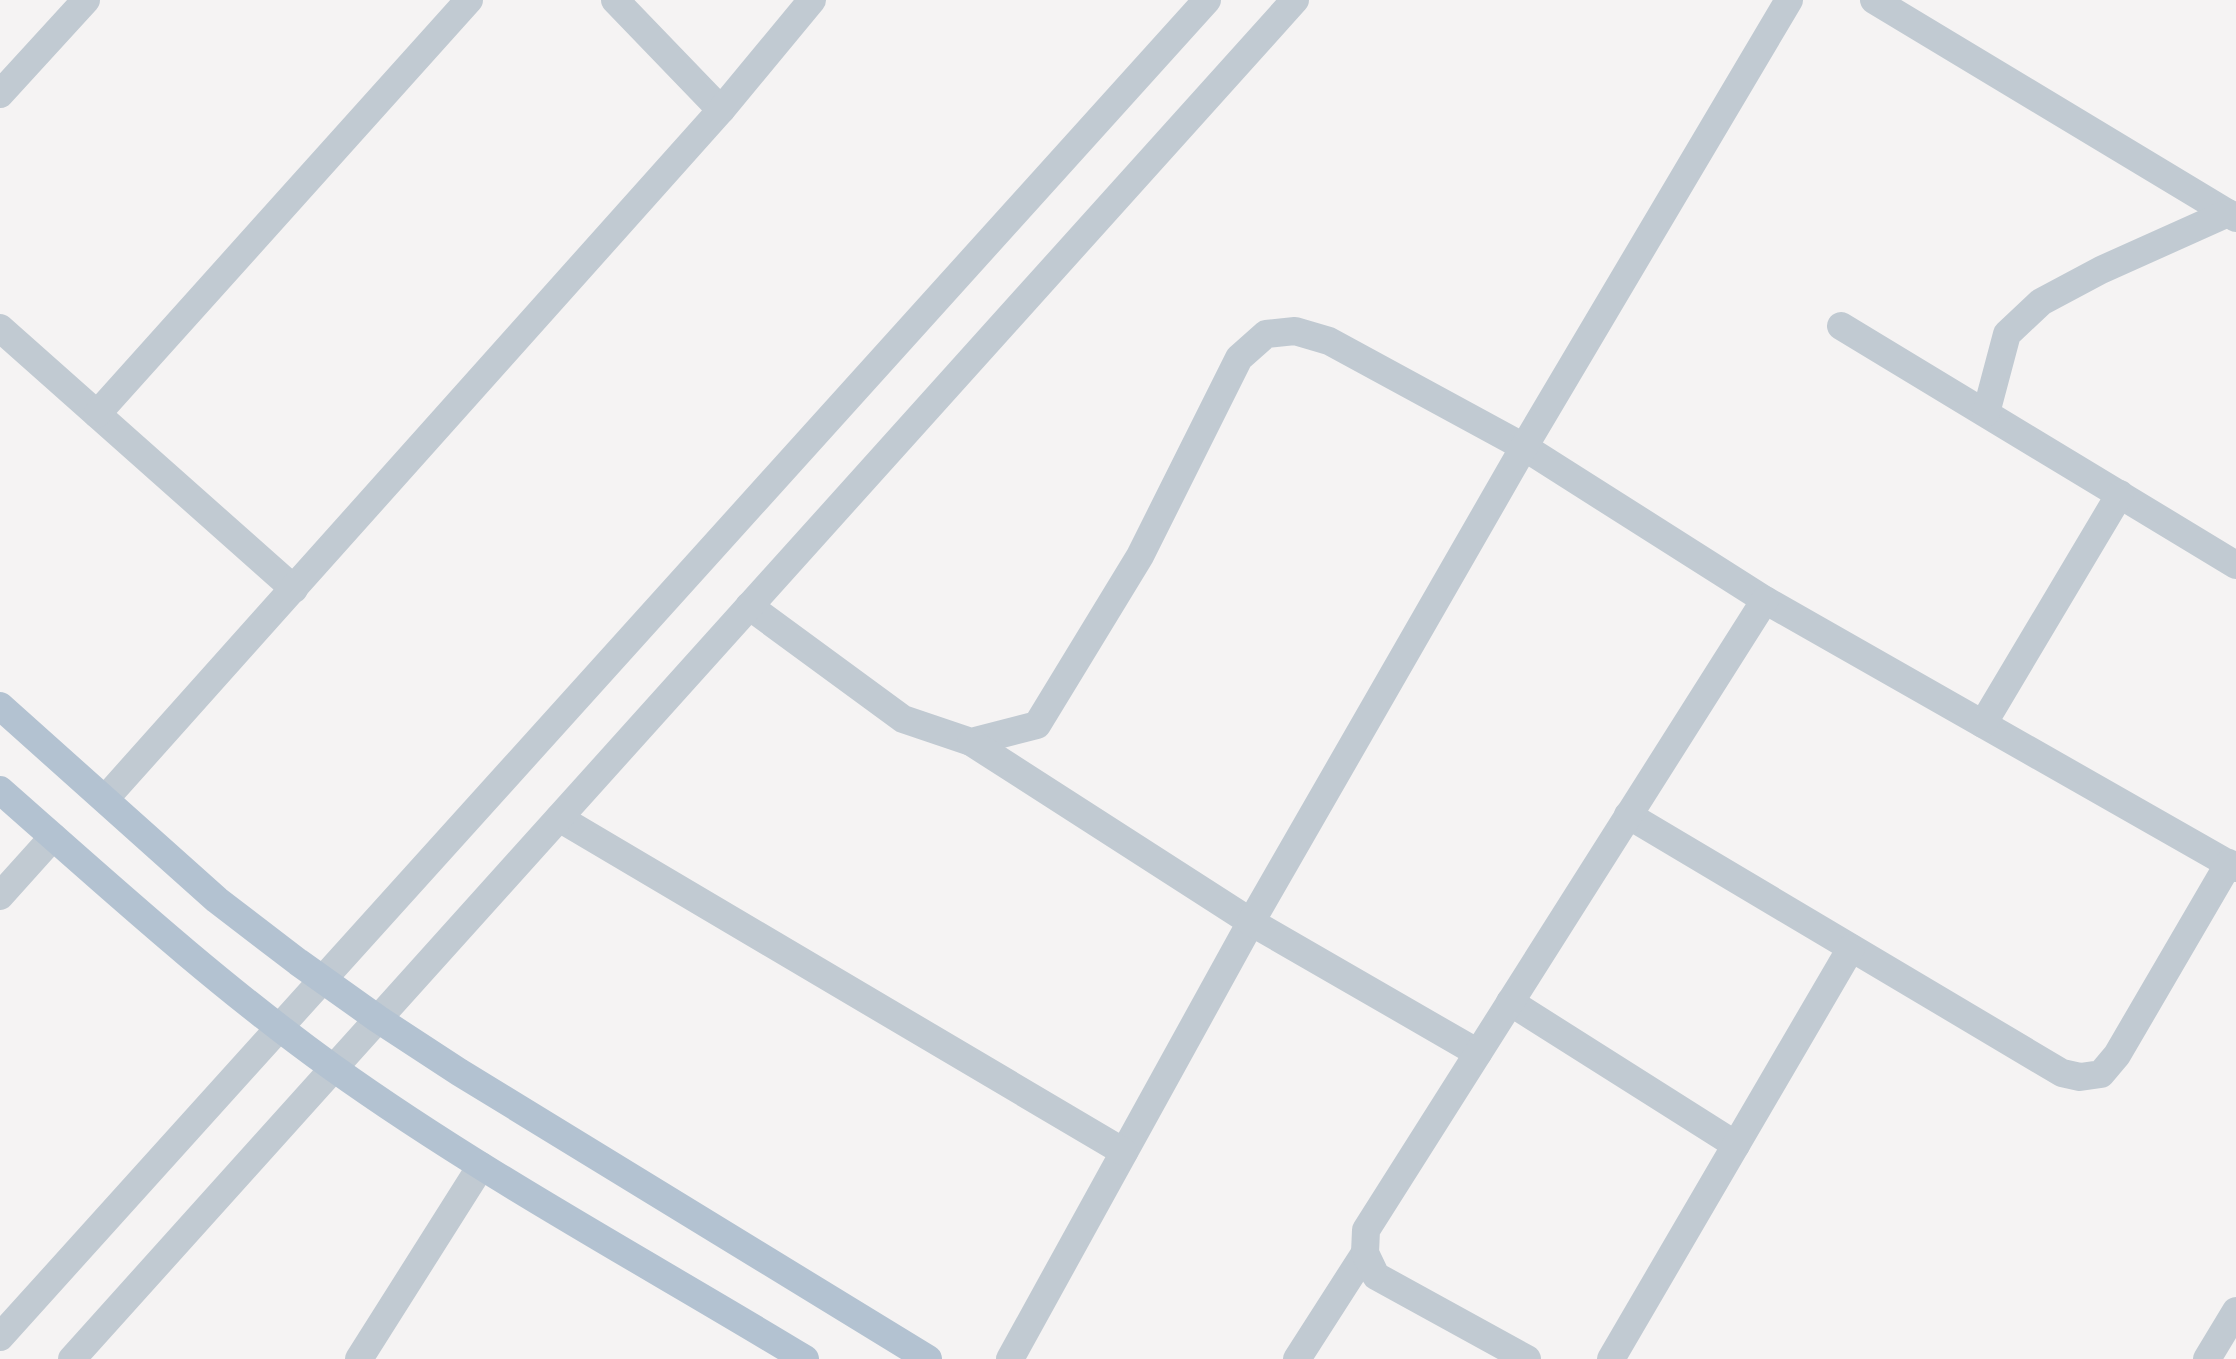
<svg xmlns="http://www.w3.org/2000/svg" width="2236" height="1359" font-family="'Archivo Narrow',sans-serif">
<rect width="100%" height="100%" fill="#f5f3f3"/>
<g fill="none" stroke-linecap="round" stroke-linejoin="round">
<!-- minor -->
<g stroke="#c1cad2" stroke-width="28">
<polyline points="615,0 721,110"/>
<polyline points="1874,0 2236,218"/>
<polyline points="0,94 86,0"/>
<polyline points="1841,326 2236,565"/>
<polyline points="0,328 294,589"/>
<polyline points="1986,413 2007,334 2041,302 2101,270 2228,213"/>
<polyline points="97,414 469,0"/>
<polyline points="749,606 903,719 971,742 1037,725 1140,556 1239,358 1266,334 1295,331 1329,341 1524,447 1765,600 2236,868"/>
<polyline points="1983,724 2120,494"/>
<polyline points="971,742 1251,922 1010,1359"/>
<polyline points="105,799 721,110 812,0"/>
<polyline points="1628,815 2062,1073 2080,1077 2101,1074 2117,1055 2229,863"/>
<polyline points="559,818 1124,1152"/>
<polyline points="0,896 53,837"/>
<polyline points="1510,1002 1736,1145"/>
<polyline points="1478,1053 1251,922 1524,447 1789,0"/>
<polyline points="0,1337 1207,0"/>
<polyline points="72,1359 1295,0"/>
<polyline points="359,1359 481,1166"/>
<polyline points="1297,1359 1365,1253"/>
<polyline points="1527,1359 1376,1276 1365,1253 1366,1230 1765,600"/>
<polyline points="1611,1359 1851,948"/>
<polyline points="2207,1359 2236,1311"/>
</g>
<!-- major -->
<g stroke="#b3c2d1" stroke-width="28">
<polyline points="0,706 217,900 298,962 378,1019 459,1072 928,1359"/>
<path d="M0 790C108 885 215 983 332 1067 483 1175 647 1263 805 1359"/>
</g>
</g>
</svg>
